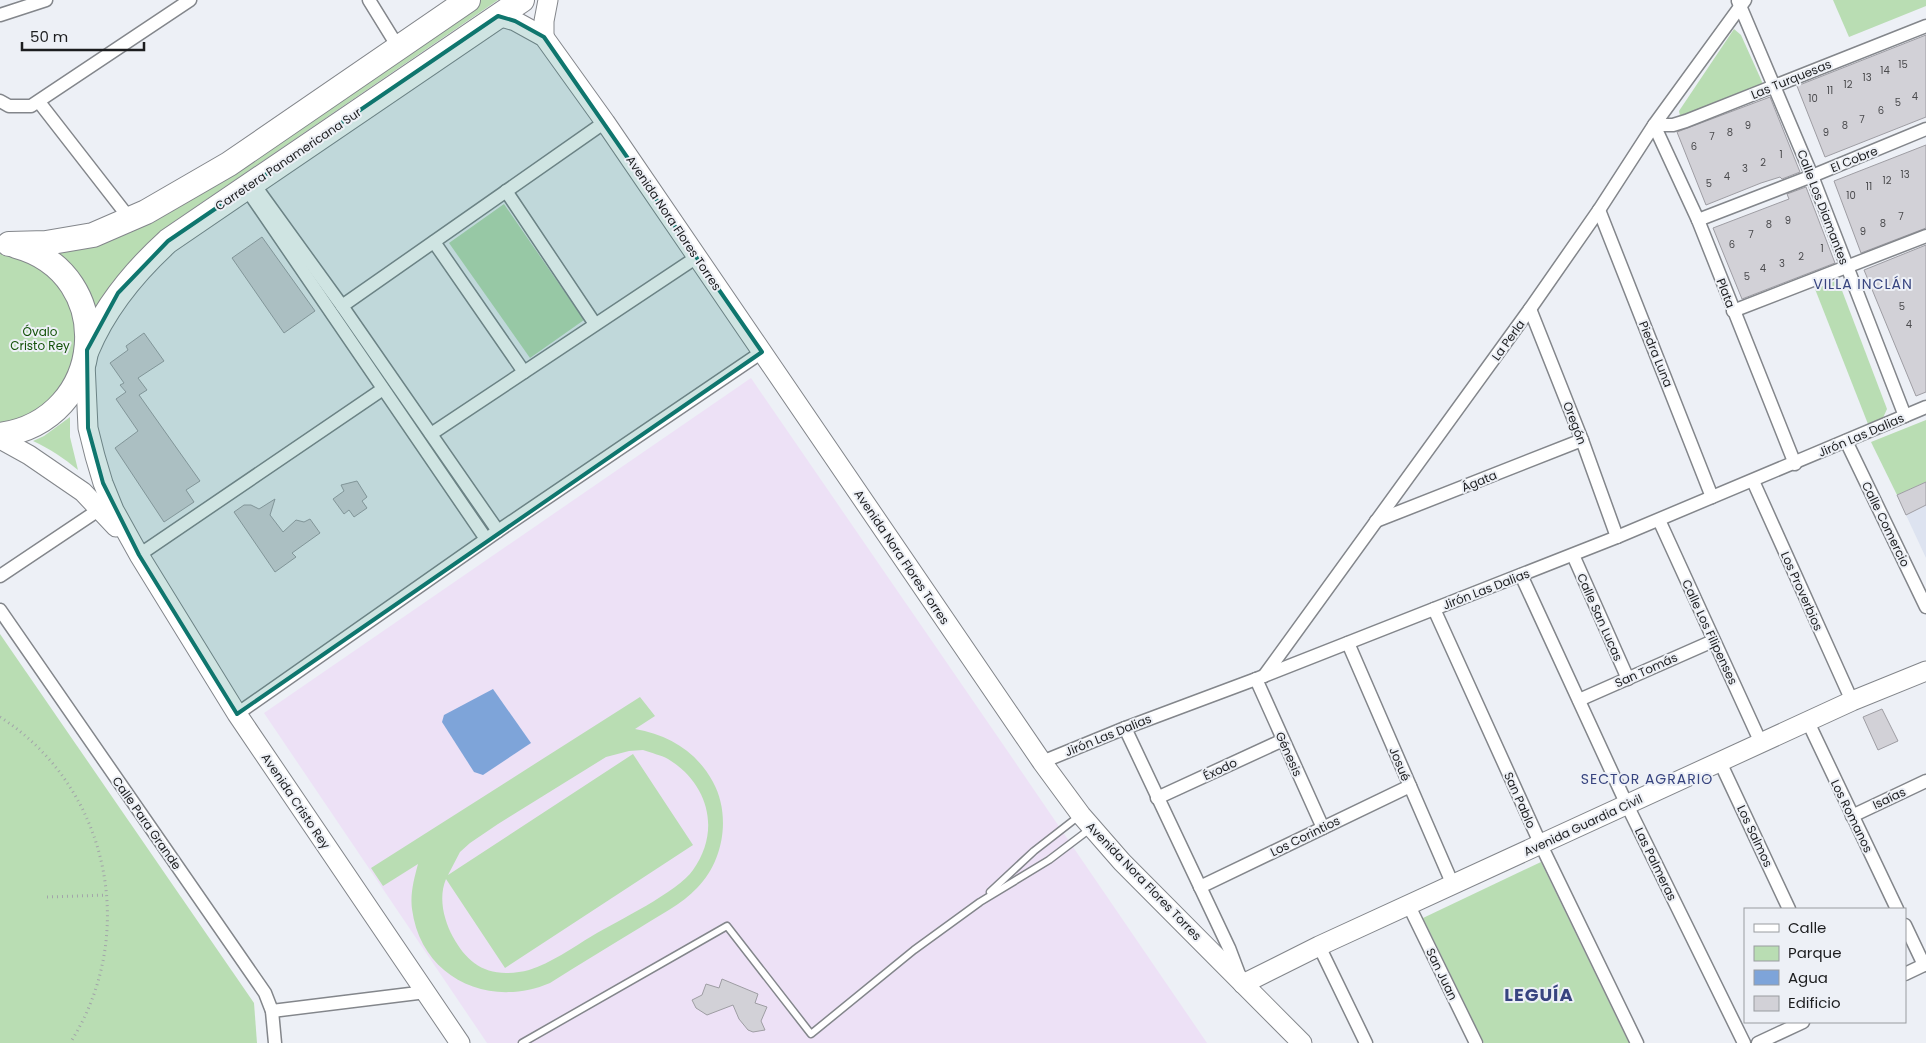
<svg xmlns="http://www.w3.org/2000/svg" width="1926" height="1043" font-family="Poppins,sans-serif">
<rect width="100%" height="100%" fill="#edf0f6"/>
<!-- built -->
<polygon fill="#dde3f0" points="1926,505 1926,558 1906,515"/>
<!-- education -->
<polygon fill="#ede1f6" points="751,378 1013,759 1207,1043 487,1043 264,713"/>
<!-- green -->
<g fill="#b9ddb3" fill-rule="evenodd">
<polygon points="469,0 498,0 175,221 156,237 96,317 48,251 74,249"/>
<polygon points="1833,0 1926,0 1926,6 1849,37"/>
<polygon points="1734,29 1741,35 1763,84 1680,116 1679,111"/>
<polygon points="504,204 584,320 530,358 449,243"/>
<polygon points="0,249 53,274 78,319 74,371 42,412 0,426"/>
<polygon points="1838,280 1887,409 1882,420 1868,424 1815,289"/>
<path d="M70 417V437L78 470C64 458 50 449 33 441L44 436Z"/>
<polygon points="1926,420 1926,482 1897,495 1871,442"/>
<polygon points="0,634 254,1003 257,1043 0,1043"/>
<path d="M640 697 655 716 635 729C669 735 696 751 713 782 731 815 724 861 697 888 682 904 660 915 641 927 611 945 580 964 550 983 489 1009 421 978 412 909 410 894 414 879 418 864L383 886 371 868ZM643 750C651 753 661 755 668 759 709 784 721 831 693 870 678 892 617 921 592 936 572 948 551 963 529 970 522 972 514 973 506 973 481 973 465 959 453 937 444 920 438 898 446 879L505 968 693 845 633 754 448 875 460 852 470 843 498 824 606 757 629 751Z"/>
<polygon points="1541,862 1629,1043 1484,1043 1423,918"/>
</g>
<!-- water -->
<polygon fill="#7ea4d9" points="493,689 531,743 483,775 474,772 442,722 444,715"/>
<!-- building -->
<g fill="#d2d1d7" stroke="#9e9da3">
<polygon points="1926,35 1926,117 1825,157 1797,86"/>
<polygon points="1770,97 1800,172 1782,179 1780,177 1761,183 1706,205 1677,132"/>
<polygon points="1926,145 1926,228 1861,253 1834,181"/>
<polygon points="1806,187 1835,263 1742,299 1713,228 1789,199 1787,194"/>
<polygon points="262,237 315,311 284,333 232,258"/>
<polygon points="1926,245 1926,392 1916,396 1864,270"/>
<polygon points="144,333 164,361 138,378 147,390 139,395 200,481 186,490 194,502 164,522 115,448 138,431 116,399 126,392 120,385 124,383 110,363 128,350 126,346"/>
<polygon points="357,481 367,497 362,501 367,508 354,517 349,510 344,514 333,499 344,491 341,485"/>
<polygon points="1926,482 1926,505 1906,515 1897,495"/>
<polygon points="275,499 270,515 283,532 296,520 304,522 310,519 320,533 292,553 296,557 275,572 234,512 244,505 251,505 259,509"/>
<polygon points="1882,709 1898,741 1878,750 1863,717"/>
<polygon points="722,979 758,994 755,1003 767,1007 761,1021 765,1030 753,1032 748,1030 739,1019 733,1005 707,1015 696,1008 692,1000 702,995 706,984 719,988"/>
</g>
<g fill="none" stroke-linecap="round" stroke-linejoin="round">
<!-- lane casing -->
<g stroke="#83868b" stroke-width="9">
<g id="lane">
<polyline points="990,892 1034,851 1079,816"/>
<polyline points="522,1043 727,926 811,1034 914,950 980,902 1049,860 1090,829"/>
</g>
</g>
<!-- street casing -->
<g stroke="#83868b" stroke-width="15">
<g id="street">
<polyline points="369,0 398,47"/>
<polyline points="1738,1 1812,176 1905,416"/>
<polyline points="0,15 46,0"/>
<polyline points="0,101 9,106 31,106 190,0"/>
<polyline points="39,102 130,219"/>
<polyline points="253,183 342,306 498,531"/>
<polyline points="246,188 486,539"/>
<polyline points="506,191 595,324"/>
<polyline points="1599,210 1712,497"/>
<polyline points="1698,220 1812,176 1926,129"/>
<polyline points="434,242 524,372"/>
<polyline points="342,306 605,122"/>
<polyline points="1530,309 1582,440 1617,537"/>
<polyline points="1733,311 1926,236"/>
<polyline points="431,434 697,257"/>
<polyline points="1846,441 1926,607"/>
<polyline points="1795,464 1698,220 1654,125 1673,125 1686,121 1926,26"/>
<polyline points="1753,481 1852,701"/>
<polyline points="1659,520 1761,743"/>
<polyline points="1376,521 1582,440"/>
<polyline points="139,555 383,389"/>
<polyline points="1573,555 1628,679"/>
<polyline points="1521,575 1627,805 1744,1043"/>
<polyline points="0,576 100,509"/>
<polyline points="1434,609 1541,845 1637,1043"/>
<polyline points="0,610 265,993 272,1011 275,1043"/>
<polyline points="1348,643 1453,885"/>
<polyline points="1264,676 1530,309 1599,210 1654,125 1745,0"/>
<polyline points="1256,679 1323,828"/>
<polyline points="1579,700 1713,641"/>
<polyline points="237,714 498,531 762,352"/>
<polyline points="1808,722 1897,909"/>
<polyline points="1125,728 1229,948 1240,977"/>
<polyline points="1042,762 1125,728 1256,679 1617,537 1926,407"/>
<polyline points="1720,762 1789,909"/>
<polyline points="1157,798 1283,740"/>
<polyline points="1852,816 1926,781"/>
<polyline points="1200,887 1410,786"/>
<polyline points="1409,906 1476,1043"/>
<polyline points="1905,925 1924,965"/>
<polyline points="1319,946 1366,1043"/>
<polyline points="1905,974 1926,964"/>
<polyline points="272,1011 426,992"/>
<polyline points="1758,1043 1803,1022"/>
</g>
</g>
<!-- secondary casing -->
<g stroke="#83868b" stroke-width="21">
<g id="secondary">
<polyline points="498,16 515,21 544,37 605,122 1042,762 1081,815 1122,862 1302,1043"/>
<polyline points="544,37 544,21 548,0"/>
<polyline points="85,363 88,428 95,456 103,483 114,510 139,555 237,714 460,1043"/>
<polyline points="0,439 29,455 83,492 116,527"/>
<polyline points="1243,984 1319,946 1852,701 1926,671"/>
</g>
</g>
<!-- highway casing -->
<g stroke="#83868b" stroke-width="26">
<g id="highway">
<polyline points="9,244 46,243 93,235 146,212 229,164 468,0"/>
<path d="M87 350C105 307 134 272 168 241L522 0"/>
<path d="M0 435C107 420 119 274 16 246"/>
</g>
</g>
<!-- path -->
<g stroke="#a2a4a9" stroke-width="3" stroke-dasharray="1 4" stroke-linecap="butt">
<path d="M0 717C109 787 140 934 70 1043"/>
<polyline points="47,897 107,895"/>
</g>
<!-- lane -->
<use href="#lane" stroke="#fff" stroke-width="6"/>
<!-- street -->
<use href="#street" stroke="#fff" stroke-width="12"/>
<!-- secondary -->
<use href="#secondary" stroke="#fff" stroke-width="19"/>
<!-- highway -->
<use href="#highway" stroke="#fff" stroke-width="24"/>
</g>
<!-- marked area -->
<path fill="#0f766e" fill-opacity="0.2" stroke="#0f766e" stroke-width="4" stroke-linejoin="round" d="M498 16 515 21 544 37 762 352 237 714 139 555 103 483 88 428 87 350 118 293 168 241Z"/>
<g text-anchor="middle" dominant-baseline="central" stroke-width="4" stroke-linejoin="round" paint-order="stroke">
<!-- number labels -->
<g font-size="10" fill="#4a4a4d">
<text x="1903" y="64">15</text>
<text x="1885" y="70">14</text>
<text x="1867" y="77">13</text>
<text x="1848" y="84">12</text>
<text x="1830" y="90">11</text>
<text x="1915" y="96">4</text>
<text x="1813" y="98">10</text>
<text x="1898" y="102">5</text>
<text x="1881" y="110">6</text>
<text x="1862" y="119">7</text>
<text x="1748" y="125">9</text>
<text x="1845" y="125">8</text>
<text x="1730" y="132">8</text>
<text x="1826" y="132">9</text>
<text x="1712" y="136">7</text>
<text x="1694" y="146">6</text>
<text x="1781" y="154">1</text>
<text x="1763" y="162">2</text>
<text x="1745" y="168">3</text>
<text x="1905" y="174">13</text>
<text x="1727" y="176">4</text>
<text x="1887" y="180">12</text>
<text x="1709" y="183">5</text>
<text x="1869" y="186">11</text>
<text x="1851" y="195">10</text>
<text x="1901" y="216">7</text>
<text x="1788" y="220">9</text>
<text x="1883" y="223">8</text>
<text x="1769" y="224">8</text>
<text x="1863" y="231">9</text>
<text x="1751" y="234">7</text>
<text x="1732" y="244">6</text>
<text x="1822" y="248">1</text>
<text x="1801" y="256">2</text>
<text x="1782" y="263">3</text>
<text x="1763" y="268">4</text>
<text x="1747" y="276">5</text>
<text x="1902" y="306">5</text>
<text x="1909" y="324">4</text>
</g>
<!-- street labels -->
<g font-size="12" fill="#1c1d1f" stroke="#edf0f6">
<text transform="translate(1791 79) rotate(-22)">Las Turquesas</text>
<text transform="translate(288 159) rotate(-34)">Carretera Panamericana Sur</text>
<text transform="translate(1854 159) rotate(-22)">El Cobre</text>
<text transform="translate(1823 207) rotate(69)">Calle Los Diamantes</text>
<text transform="translate(674 223) rotate(56)">Avenida Nora Flores Torres</text>
<text transform="translate(1726 293) rotate(69)">Plata</text>
<text transform="translate(1508 340) rotate(-54)">La Perla</text>
<text transform="translate(1656 354) rotate(68)">Piedra Luna</text>
<text transform="translate(1575 423) rotate(69)">Oregón</text>
<text transform="translate(1861 435) rotate(-23)">Jirón Las Dalias</text>
<text transform="translate(1479 481) rotate(-22)">Ágata</text>
<text transform="translate(1886 524) rotate(64)">Calle Comercio</text>
<text transform="translate(902 557) rotate(56)">Avenida Nora Flores Torres</text>
<text transform="translate(1486 589) rotate(-21)">Jirón Las Dalias</text>
<text transform="translate(1802 591) rotate(66)">Los Proverbios</text>
<text transform="translate(1600 617) rotate(66)">Calle San Lucas</text>
<text transform="translate(1710 632) rotate(65)">Calle Los Filipenses</text>
<text transform="translate(1646 670) rotate(-24)">San Tomás</text>
<text transform="translate(1108 735) rotate(-22)">Jirón Las Dalias</text>
<text transform="translate(1289 754) rotate(66)">Génesis</text>
<text transform="translate(1400 764) rotate(67)">Josué</text>
<text transform="translate(1220 769) rotate(-25)">Éxodo</text>
<text transform="translate(1889 798) rotate(-25)">Isaías</text>
<text transform="translate(1520 800) rotate(66)">San Pablo</text>
<text transform="translate(296 801) rotate(56)">Avenida Cristo Rey</text>
<text transform="translate(1852 816) rotate(64)">Los Romanos</text>
<text transform="translate(147 823) rotate(55)">Calle Para Grande</text>
<text transform="translate(1583 825) rotate(-25)">Avenida Guardia Civil</text>
<text transform="translate(1305 836) rotate(-26)">Los Corintios</text>
<text transform="translate(1755 836) rotate(65)">Los Salmos</text>
<text transform="translate(1656 864) rotate(64)">Las Palmeras</text>
<text transform="translate(1144 881) rotate(46)">Avenida Nora Flores Torres</text>
<text transform="translate(1442 974) rotate(64)">San Juan</text>
</g>
<!-- park labels -->
<g font-size="12" fill="#145209" stroke="#edf0f6">
<text x="40" y="331">Óvalo<tspan x="40" dy="14">Cristo Rey</tspan></text>
</g>
<!-- neighbourhood labels -->
<g font-size="14" letter-spacing="1" fill="#37447f" stroke="#edf0f6">
<text x="1863" y="284">VILLA INCLÁN</text>
<text x="1647" y="779">SECTOR AGRARIO</text>
</g>
<!-- district labels -->
<g font-size="18" font-weight="bold" letter-spacing="1" fill="#37447f" stroke="#edf0f6">
<text x="1539" y="994">LEGUÍA</text>
</g>
</g>
<!-- legend -->
<rect x="1744" y="908" width="162" height="115" fill="#edf0f6" stroke="#999ca0"/>
<rect x="1754" y="924" width="25" height="8" fill="#ffffff" stroke="#999ca0"/>
<text x="1788" y="933" font-size="15" fill="#1c1d1f">Calle</text>
<rect x="1754" y="946" width="25" height="15" fill="#b9ddb3" stroke="#999ca0"/>
<text x="1788" y="958" font-size="15" fill="#1c1d1f">Parque</text>
<rect x="1754" y="970" width="25" height="15" fill="#7ea4d9" stroke="#999ca0"/>
<text x="1788" y="983" font-size="15" fill="#1c1d1f">Agua</text>
<rect x="1754" y="996" width="25" height="15" fill="#d2d1d7" stroke="#999ca0"/>
<text x="1788" y="1008" font-size="15" fill="#1c1d1f">Edificio</text>
<!-- scale -->
<path d="M22 42v8h122v-8" fill="none" stroke="#1c1d1f" stroke-width="2.5"/>
<text x="30" y="42" font-size="15" fill="#1c1d1f" stroke="#edf0f6" stroke-width="4" paint-order="stroke">50 m</text>
</svg>
